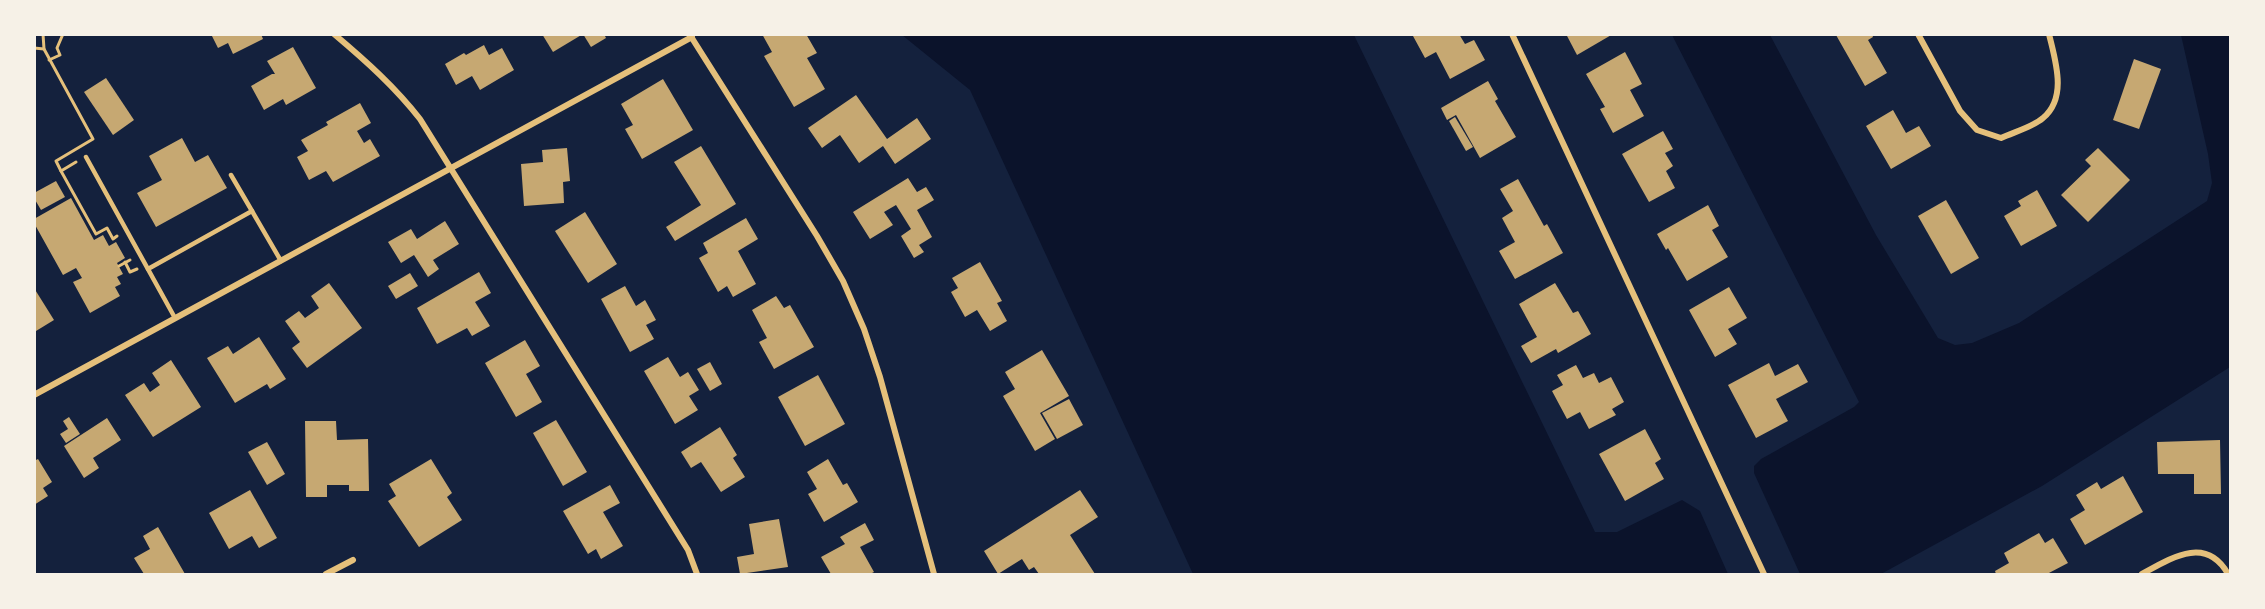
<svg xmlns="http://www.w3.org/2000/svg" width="2265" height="609" font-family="Manrope,sans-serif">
<rect width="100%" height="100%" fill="#14213d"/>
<!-- water -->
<g fill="#0b132b">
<polygon points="902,35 1354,35 1595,532 1617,532 1682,500 1700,511 1728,574 1193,574 970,90"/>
<polygon points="1672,35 1770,35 1876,235 1938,338 1955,345 1972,343 2019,323 2207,201 2212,183 2208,154 2181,35 2230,35 2230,367 2042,486 1881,574 1800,574 1754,473 1754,466 1761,459 1854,407 1859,402"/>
</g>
<!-- building -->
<g fill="#c6a872">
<polygon points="211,34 261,34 263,39 233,54 228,43 218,48"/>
<polygon points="542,34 583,34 553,52"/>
<polygon points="583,34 604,34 606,38 591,47"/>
<polygon points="762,34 806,34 817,53 807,58 825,89 794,107 764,56 772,52"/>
<polygon points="1416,34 1459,34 1465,44 1474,40 1485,60 1450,79 1436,52 1425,58 1413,36"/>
<polygon points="1566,34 1613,34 1577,55"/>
<polygon points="1872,34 1873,37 1868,40 1887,73 1865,86 1836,35"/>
<polygon points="484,45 489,55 502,48 514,70 480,90 472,76 456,85 445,64 464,53 466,55"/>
<polygon points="293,47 316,88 286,105 283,99 264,110 251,86 272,74 275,74 267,61"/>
<polygon points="1625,52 1642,84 1630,90 1644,116 1613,133 1600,109 1605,107 1586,74"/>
<polygon points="2134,59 2161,69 2139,129 2113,120"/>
<polygon points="106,78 134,120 113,135 84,92"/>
<polygon points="663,79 693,130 642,159 625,129 633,125 621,104"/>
<polygon points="1488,81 1498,99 1495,101 1516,137 1480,158 1456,115 1447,120 1441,108"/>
<polygon points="856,95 887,139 917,118 931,139 895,164 883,146 859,163 840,135 822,148 808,128"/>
<polygon points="360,103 371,123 357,131 364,143 370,139 380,156 333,182 326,171 309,180 297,157 308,151 301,140 328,125 326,122"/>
<polygon points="1893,110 1906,133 1919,126 1931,146 1891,169 1866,126"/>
<polygon points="1455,117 1473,147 1466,151 1449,121"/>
<polygon points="1663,131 1673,149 1665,153 1673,166 1666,171 1675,188 1649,202 1622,154"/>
<polygon points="182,138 195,162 208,155 227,188 156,227 137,193 162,180 149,156"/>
<polygon points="701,146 736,204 675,241 666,227 701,205 674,162"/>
<polygon points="567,148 570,181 563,182 564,203 524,206 521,164 543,162 542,150"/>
<polygon points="2098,148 2130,180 2088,222 2061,195 2091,166 2085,160"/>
<polygon points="908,178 917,192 926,187 934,200 917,210 932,237 919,245 924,252 914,258 901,236 911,229 896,205 884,212 893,225 870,239 853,212"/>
<polygon points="1518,179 1544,226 1547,224 1563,253 1515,279 1499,251 1515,242 1502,218 1513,211 1500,189"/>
<polygon points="56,181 65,197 41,210 34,198 34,193"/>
<polygon points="2037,190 2057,226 2021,246 2004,216 2021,206 2018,201"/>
<polygon points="71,198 94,240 103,235 109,246 116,242 125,258 117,263 123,274 117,277 121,284 115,287 120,296 90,313 73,282 82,278 76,268 63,275 34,223 34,219"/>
<polygon points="1946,200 1979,258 1951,274 1918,216"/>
<polygon points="1708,205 1719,226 1712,230 1728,257 1687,281 1668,248 1666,250 1657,234"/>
<polygon points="585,212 617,264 588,283 555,231"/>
<polygon points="746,218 758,239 738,251 756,284 733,297 727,286 718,292 699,258 708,253 703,243"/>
<polygon points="445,221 459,244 433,260 439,269 428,277 414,255 401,263 388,242 411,229 417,239"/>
<polygon points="980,262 1002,301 997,303 1007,321 990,331 977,310 965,317 951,292 958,288 952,278"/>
<polygon points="479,272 491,293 475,302 490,326 472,336 467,328 437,344 417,308"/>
<polygon points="410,273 418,286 396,299 388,286"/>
<polygon points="329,283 362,328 307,368 292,348 300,342 285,321 299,311 305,318 319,308 311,296"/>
<polygon points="1555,283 1573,313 1578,311 1591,334 1558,353 1556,349 1531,363 1521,346 1537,337 1519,304"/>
<polygon points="625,286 636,306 645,300 656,320 646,325 654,339 630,352 601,299"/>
<polygon points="1729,287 1747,318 1728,329 1737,344 1715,357 1689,310"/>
<polygon points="34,288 54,320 36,331 34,328"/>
<polygon points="776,296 784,308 790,305 814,347 774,369 759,342 767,338 752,310"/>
<polygon points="259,337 286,379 270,389 267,384 235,403 207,358 228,346 233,354"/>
<polygon points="525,340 540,366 526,374 542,402 516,417 485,363"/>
<polygon points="1042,350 1069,396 1040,413 1055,439 1035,451 1003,396 1015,389 1005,372"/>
<polygon points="668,357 680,377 688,372 699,390 689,396 698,410 675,424 644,371"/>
<polygon points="171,360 201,407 153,437 125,395 144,383 150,392 160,385 152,373"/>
<polygon points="710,362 722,384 710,391 697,369"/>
<polygon points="1769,363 1775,376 1798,364 1808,382 1776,399 1788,421 1756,438 1728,385"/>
<polygon points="1576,365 1583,378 1594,373 1599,383 1611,377 1624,402 1612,409 1616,415 1589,429 1580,412 1567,419 1552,391 1563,385 1557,375"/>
<polygon points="818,375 845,424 805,446 778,397"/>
<polygon points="1069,399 1083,425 1057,439 1042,413"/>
<polygon points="69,417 80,434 66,443 60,434 68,429 63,421"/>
<polygon points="107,418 121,440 93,458 99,468 84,478 64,446"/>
<polygon points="556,420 587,472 563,486 533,433"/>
<polygon points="305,421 336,421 337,440 368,439 369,491 349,491 349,485 327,485 327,497 306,497"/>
<polygon points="720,427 737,455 733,458 745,477 721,492 701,462 691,468 681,452"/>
<polygon points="1645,429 1661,459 1655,463 1664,479 1625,501 1599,454"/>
<polygon points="2220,440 2221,494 2194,494 2194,474 2158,474 2157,442"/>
<polygon points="267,442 285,474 267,485 248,452"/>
<polygon points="38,459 52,482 43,488 48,496 34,505 34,461"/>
<polygon points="431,459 452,493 447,497 462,520 419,547 388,501 396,496 389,484"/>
<polygon points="828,459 843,485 847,483 858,502 824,522 808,494 817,489 807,472"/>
<polygon points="2123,476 2143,512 2085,545 2070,519 2085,510 2076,495 2097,482 2101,489"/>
<polygon points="610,485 620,503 603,512 623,546 601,559 596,549 588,554 563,511"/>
<polygon points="250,490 277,538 259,548 252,536 229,549 209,513"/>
<polygon points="1080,490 1098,517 1070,535 1095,574 1039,574 1034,567 1029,570 1022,559 998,574 984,551"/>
<polygon points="779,519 788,567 740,574 737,557 754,554 749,524"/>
<polygon points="865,523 874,540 860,547 874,572 870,574 831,574 821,557 845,544 840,537"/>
<polygon points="158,527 185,574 144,574 134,558 150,549 143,536"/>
<polygon points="2039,533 2045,543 2053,538 2068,563 2047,574 1996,574 1995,571 2009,563 2004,553"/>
</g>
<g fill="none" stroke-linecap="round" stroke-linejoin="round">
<!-- path -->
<g stroke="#e5c07b" stroke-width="3">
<polyline points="43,34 44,49 93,139 56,161 61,171"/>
<polyline points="34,48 44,49"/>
<polyline points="49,60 60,55 57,48 63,34"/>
<polyline points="76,162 61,171 96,234 107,228 113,239 117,236"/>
<polyline points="125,262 130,272 137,269"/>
<polyline points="119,266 130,260"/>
</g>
<!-- service -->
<g stroke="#e5c07b" stroke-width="4.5">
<polyline points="86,157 175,318"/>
<polyline points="252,211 281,261"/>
<polyline points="148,269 252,211 231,175"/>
</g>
<!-- minor -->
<g stroke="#e5c07b" stroke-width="6">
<path d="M334 34C366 61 395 87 420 119L688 550 697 574"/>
<polyline points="1512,34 1764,574"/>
<path d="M1918 34 1960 111 1977 130 2001 138C2014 132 2033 127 2043 118 2068 97 2055 60 2049 34"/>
<polyline points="690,35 817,236 843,281 864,329 880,377 934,574"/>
<polyline points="34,395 692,37"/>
<polyline points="326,574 353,560"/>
<path d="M2142 574C2171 558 2206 535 2228 574"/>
</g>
</g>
<!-- border -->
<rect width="2265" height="609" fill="none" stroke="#f6f1e7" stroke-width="72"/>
</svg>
